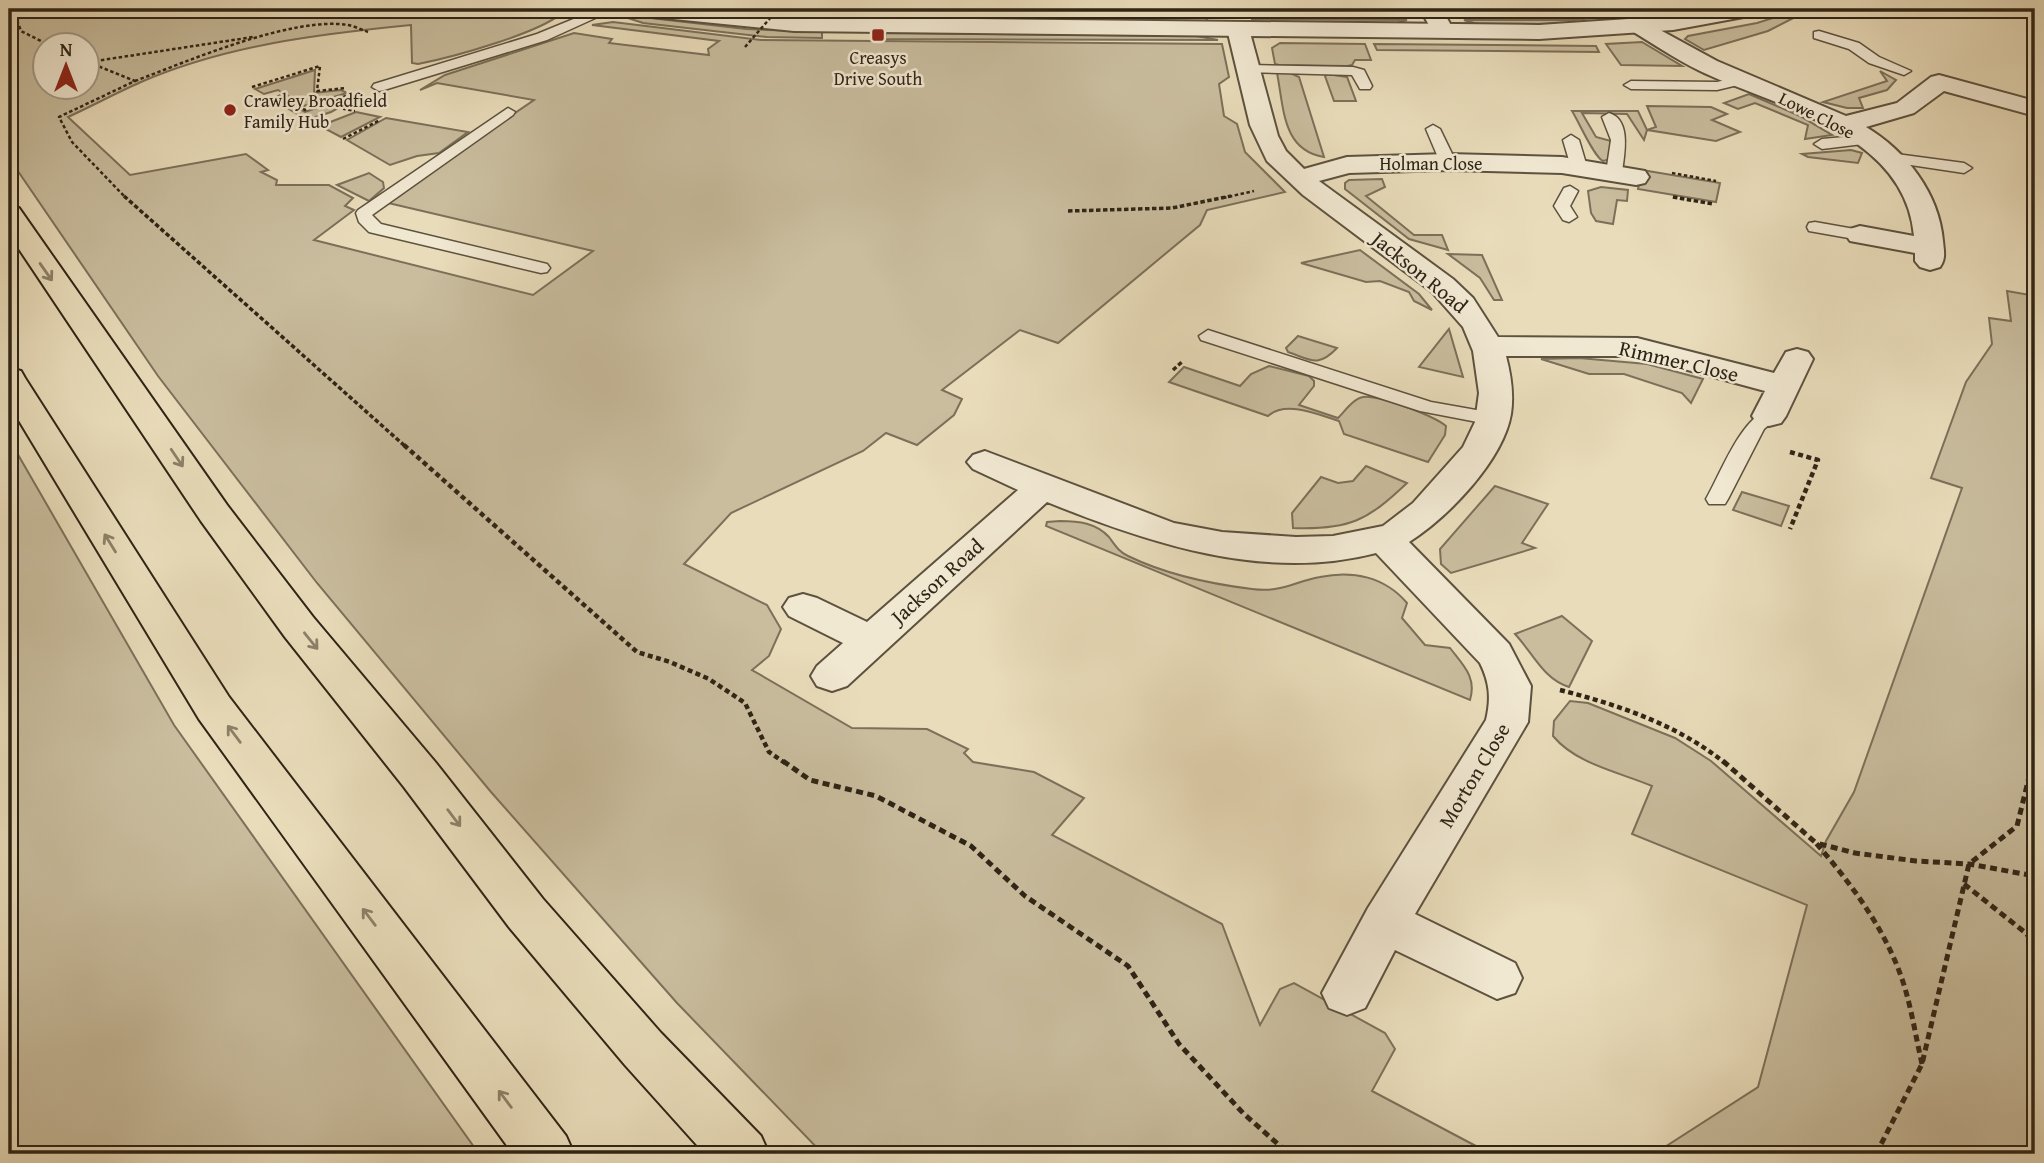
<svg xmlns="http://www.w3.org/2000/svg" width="2044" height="1163" font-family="'Gentium Book Plus',serif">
<rect width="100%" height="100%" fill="#e9dcba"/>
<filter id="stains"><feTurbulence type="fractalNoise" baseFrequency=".00286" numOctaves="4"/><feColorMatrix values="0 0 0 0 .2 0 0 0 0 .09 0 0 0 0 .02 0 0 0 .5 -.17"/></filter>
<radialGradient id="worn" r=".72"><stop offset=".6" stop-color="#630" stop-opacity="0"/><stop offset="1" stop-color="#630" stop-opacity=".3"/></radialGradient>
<!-- green -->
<g fill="#c9bd9e" stroke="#7c705a" stroke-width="2" fill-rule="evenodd">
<path d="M9 9 565 10C546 32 449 58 418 64L412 63 411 25C319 34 227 45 141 82 116 93 92 106 68 117L130 175 246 154 268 170 261 172 277 180 276 185H329L353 198 345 206 354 210 314 240 533 295 593 251 384 202 534 100 437 83 420 90 445 75 574 33 612 39 609 43 709 55 708 49 719 41 592 25 613 22 761 40 1222 44 1229 77 1219 84 1224 116 1237 124 1245 152 1285 192 1207 210 1200 225 1058 343 1020 330 942 390 962 399 954 415 917 445 886 433 863 451 731 513 684 564 767 605 781 629 769 656 752 670 852 728 927 729 968 749 964 753 973 762 1034 772 1084 798 1052 835 1222 924 1260 1025 1280 989 1294 983 1385 1033 1395 1049 1372 1091 1491 1154H823L677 1003 491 792 317 583 158 376 9 158ZM46 46H88V88H46Z"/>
<polygon points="708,9 906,9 1064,17 1206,18 1208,22 823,18"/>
<polygon points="963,9 1416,9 1417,13 1414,17 1053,14"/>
<polygon points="1467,9 1652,9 1553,18 1472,17"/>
<path d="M1678 9H1702C1645 19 1587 24 1529 25 1508 25 1484 28 1464 20H1574Z"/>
<polygon points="1801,9 1811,9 1768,31 1704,50 1685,39 1688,36 1757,23"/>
<polygon points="633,16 746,29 822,32 822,38 767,37 643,23 625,17"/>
<polygon points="1252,19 1407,20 1394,24 1253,23"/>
<polygon points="886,33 1197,36 1218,40 885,39"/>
<polygon points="1642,42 1682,66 1621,65 1606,44"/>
<polygon points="1280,43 1365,44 1371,60 1355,60 1352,65 1347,66 1279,65 1275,64 1272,48"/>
<polygon points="1374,44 1596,46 1599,52 1377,50"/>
<polygon points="315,70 314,93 341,90 347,93 304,106 278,90 264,94 255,89"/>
<polygon points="1880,71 1896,80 1887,90 1859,98 1863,108 1847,108 1823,102 1887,81"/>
<path d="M1277 73H1290L1299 77 1324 157C1282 150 1284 108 1277 73Z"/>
<polygon points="1327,74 1347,77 1356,101 1334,101 1325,76"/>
<polygon points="1749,94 1800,116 1832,135 1805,139 1808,125 1755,103 1738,109 1724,103"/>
<polygon points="353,96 356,98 331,112 307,120 274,100 280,98 305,112"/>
<path d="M1647 106 1711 107 1727 114 1712 120 1740 132 1716 141 1647 130 1644 140 1627 114 1582 113 1596 137 1611 141V159L1603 161C1594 157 1579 122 1572 111H1638L1647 130 1656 127Z"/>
<polygon points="356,112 380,117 341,137 320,126"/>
<polygon points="386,118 468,132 439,153 417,156 390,165 347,140"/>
<polygon points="1851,150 1862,153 1858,163 1808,157 1802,154"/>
<polygon points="1642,170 1720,183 1716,202 1638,189"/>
<polygon points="369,173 383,182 384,188 369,201 337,185"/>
<polygon points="1382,179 1385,187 1366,196 1414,235 1442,235 1448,250 1409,239 1345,189 1345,183 1349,180"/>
<polygon points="1601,187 1628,190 1627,201 1617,200 1613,224 1596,221 1591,213 1588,191"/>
<polygon points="1360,250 1419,294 1432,310 1414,301 1409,292 1380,281 1366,282 1301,263"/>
<polygon points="1448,254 1482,255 1502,300 1494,300 1480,278"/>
<path d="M2007 291 2035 296V1154H1654L1758 1087 1807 905 1632 834 1652 786C1619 772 1576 764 1553 736L1554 721 1570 701 1588 703 1675 738 1711 761 1821 856 1826 841 1854 792 1962 488 1931 478 1966 382 1992 344 1989 318 2011 321Z"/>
<polygon points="1449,329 1463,377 1419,367"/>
<path d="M1298 336 1337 348C1318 368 1311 360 1288 352L1286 348Z"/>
<polygon points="1579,358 1647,364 1703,379 1691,403 1682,393 1624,374 1589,374 1541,359"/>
<path d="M1269 366 1309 376 1314 381V386L1299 405 1338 418C1345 411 1353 399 1363 397 1380 395 1434 416 1446 426L1445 435 1428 462 1344 434 1339 421C1319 415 1286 400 1268 416L1169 382 1184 367 1240 386 1251 374Z"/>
<polygon points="9,439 174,725 479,1154 9,1154"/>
<path d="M1366 466 1407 483C1367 521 1349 530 1293 528L1292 513 1321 477 1338 483 1353 481Z"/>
<polygon points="1495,486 1548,504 1522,543 1535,548 1451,573 1441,564 1440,549"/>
<polygon points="1742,492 1789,506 1781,526 1733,510"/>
<path d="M1060 521C1079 521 1096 523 1109 537 1115 545 1119 552 1128 556 1165 574 1211 584 1252 589 1281 593 1293 582 1320 577 1353 570 1385 577 1407 603L1402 618 1425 645 1450 648C1463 665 1477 677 1470 700L1046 526 1047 522Z"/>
<path d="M1562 616 1592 641 1569 687C1543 679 1533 653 1515 634Z"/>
</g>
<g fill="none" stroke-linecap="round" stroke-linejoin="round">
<!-- service casing -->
<g stroke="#5d523f" stroke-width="3">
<g id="service">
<polygon points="598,9 615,9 547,40 384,90 379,91 372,87 374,84 537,34"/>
<polygon points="1819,31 1859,43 1879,57 1911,71 1904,75 1869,63 1849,49 1814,38 1814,32"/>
<polygon points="1250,65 1353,67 1364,70 1372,86 1370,89 1360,89 1352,75 1245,72 1243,69"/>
<polygon points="1741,76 1748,80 1746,83 1717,90 1631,89 1624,85 1631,81 1717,82"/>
<polygon points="508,108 515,112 513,115 372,215 381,224 547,264 550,268 547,272 541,273 369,232 359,222 356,213 358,210"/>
<path d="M1609 113C1632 120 1624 155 1622 173L1614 178 1606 173 1611 140 1602 117Z"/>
<polygon points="1433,125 1440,129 1456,162 1453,165 1448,167 1440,162 1426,129"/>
<polygon points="1571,135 1579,140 1587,167 1585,170 1579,172 1571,167 1563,140"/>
<polygon points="1866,135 1871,137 1874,140 1871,143 1822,149 1814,144 1822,139"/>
<polygon points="1889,153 1964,163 1972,168 1964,173 1884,161 1881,158 1884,155"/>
<polygon points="1570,186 1578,191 1570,206 1577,217 1569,222 1563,220 1554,206 1564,188"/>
<polygon points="1815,222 1860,230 1868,235 1860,240 1809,231 1807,227 1809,223"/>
<polygon points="1208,330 1431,402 1493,413 1500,415 1503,419 1500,423 1493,425 1420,411 1201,340 1199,336"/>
<path d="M1769 410 1776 412 1779 416 1764 429 1728 499 1725 504H1709L1706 499C1720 475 1741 417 1769 410Z"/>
</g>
</g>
<!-- minor casing -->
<g stroke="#5d523f" stroke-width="4">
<g id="minor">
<polygon points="1420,9 1442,9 1454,31 1451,36 1435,36"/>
<path d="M1640 19 1717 61 1846 116 1897 103 1931 77 1939 75 2035 101V116L1944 91 1914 113 1866 127C1906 151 1939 193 1943 241 1944 251 1946 259 1940 267L1930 270 1920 267 1915 261V253L1850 241 1846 235 1850 229 1860 226 1914 236C1906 137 1786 109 1711 76 1683 64 1658 47 1632 31L1629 26 1632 21Z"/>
<path d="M1238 22 1246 24 1249 29 1278 136 1286 151 1304 169 1347 157 1448 154 1562 157 1645 171 1649 177 1645 183 1636 185 1562 173 1448 170 1349 173 1319 181 1453 279 1473 298 1498 337 1637 338 1774 373 1786 352 1797 349 1808 352 1813 359 1786 416 1781 423 1769 426 1757 423 1752 416 1765 391 1636 356H1506C1511 375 1514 394 1511 414 1503 461 1447 518 1409 542L1509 644 1531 686 1528 722 1415 914 1515 963 1522 978 1515 993 1497 999 1395 950 1365 1008 1347 1015 1329 1008 1322 993 1368 908 1486 720C1491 699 1490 683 1480 663L1376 553C1264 582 1149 543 1047 502L847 686 832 691 817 686 811 676 817 666 843 643 789 616 783 607 789 598 803 594 817 598 867 622 1018 490 973 469 967 462 973 455 985 451 1174 523 1222 532 1296 537 1333 536 1383 526 1413 503 1463 447 1475 422 1479 393 1473 351 1463 327 1432 292 1303 195 1267 161 1250 125 1227 29 1230 24Z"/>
</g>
</g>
<!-- tertiary casing -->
<g stroke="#5d523f" stroke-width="4">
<polygon id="tertiary" points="632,9 707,9 794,17 1539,25 1673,16 1715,9 1760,9 1757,14 1749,16 1673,30 1539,39 794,31 643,16 635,14"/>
</g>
<!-- trunk casing -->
<g stroke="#2e2416" stroke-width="4">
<g id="trunk">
<polygon points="9,206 19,208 227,505 313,617 436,763 543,899 661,1033 761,1136 769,1154 705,1154 625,1065 509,927 404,787 285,637 201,521 9,234"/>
<polygon points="9,368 21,371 25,378 229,697 566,1136 574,1154 513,1154 199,719 9,404"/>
</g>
</g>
<!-- path-far3 -->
<g stroke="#2e2416" stroke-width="2.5" stroke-dasharray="3.5 2.5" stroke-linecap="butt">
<polyline points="13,9 21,31 51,46"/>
<polyline points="2032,9 2035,11"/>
<polyline points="88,62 135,81 59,117 72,142 126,198"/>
<polyline points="89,62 253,37"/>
<path d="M135 81C188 61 293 16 348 25 354 26 362 30 368 32"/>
<polyline points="252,87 320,66 317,91 346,88"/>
<polyline points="272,99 282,95 305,110 346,96"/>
<polyline points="350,104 344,109 355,111"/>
<polyline points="343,139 380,120"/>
<polyline points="1672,173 1716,181"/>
<polyline points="1673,197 1676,198"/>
<polyline points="1223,198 1254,191"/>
</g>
<!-- path-far2 -->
<g stroke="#2e2416" stroke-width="3.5" stroke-dasharray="4.5 2.5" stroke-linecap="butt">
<polyline points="124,196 406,447"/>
<polyline points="1673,197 1713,204"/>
<polyline points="1068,211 1172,208 1231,196"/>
<polyline points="1173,370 1183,361"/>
</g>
<!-- path-far1 -->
<g stroke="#2e2416" stroke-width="4.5" stroke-dasharray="5 3.5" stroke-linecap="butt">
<polyline points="404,445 637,652 670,662 709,679 745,703 769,752 785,763"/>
<polyline points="1790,452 1818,460 1790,529"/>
<path d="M1560 690C1619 705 1678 725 1725 763"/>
<polyline points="2033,763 2035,754"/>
</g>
<!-- path -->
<g stroke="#2e2416" stroke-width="5" stroke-dasharray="7 4.5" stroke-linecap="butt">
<polyline points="783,761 810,780 876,796 971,846 1025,896 1128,966 1179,1044 1243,1113 1289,1154"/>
<polyline points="1723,761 1816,843"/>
<polyline points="1964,884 2027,934 2035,949"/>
<path d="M1922 1064C1916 1038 1912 1011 1904 985 1887 931 1852 885 1816 843L1855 853 1916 861 1969 864 2035 876"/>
<polyline points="1876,1154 1922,1064 1969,864 2017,826 2033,761"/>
</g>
<!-- service -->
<use href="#service" fill="#f1e8d2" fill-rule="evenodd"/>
<!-- minor -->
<use href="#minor" fill="#f1e8d2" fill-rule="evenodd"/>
<!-- tertiary -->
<use href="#tertiary" fill="#f1e8d2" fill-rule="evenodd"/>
<!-- trunk -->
<use href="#trunk" fill="#e9dcba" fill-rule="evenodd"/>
<!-- path-bridge -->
<polyline stroke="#2e2416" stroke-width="2.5" stroke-dasharray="3.5 2.5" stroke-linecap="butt" points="745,47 778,9"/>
</g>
<!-- one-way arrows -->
<defs><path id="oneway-shaft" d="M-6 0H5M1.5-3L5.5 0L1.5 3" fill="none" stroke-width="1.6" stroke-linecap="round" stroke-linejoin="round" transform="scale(1.75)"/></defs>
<g stroke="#8c8068">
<use href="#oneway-shaft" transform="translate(46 272) rotate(55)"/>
<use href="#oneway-shaft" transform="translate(177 458) rotate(56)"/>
<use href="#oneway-shaft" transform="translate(110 543) rotate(-122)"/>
<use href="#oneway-shaft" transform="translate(311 641) rotate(51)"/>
<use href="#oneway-shaft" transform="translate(234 734) rotate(-127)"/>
<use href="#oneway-shaft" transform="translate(454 818) rotate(53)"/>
<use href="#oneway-shaft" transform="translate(369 917) rotate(-127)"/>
<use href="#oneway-shaft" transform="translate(505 1099) rotate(-127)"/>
</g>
<!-- markers -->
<g fill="#8f2418" stroke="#f1e8d2" stroke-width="2.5">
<rect x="871" y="28" width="14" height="14" rx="3.5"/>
<circle cx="230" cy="110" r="7"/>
</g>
<g text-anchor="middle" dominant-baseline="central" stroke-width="5" stroke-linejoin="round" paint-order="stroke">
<!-- far-poi labels -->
<g font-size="18" fill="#2e2416" stroke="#f1e8d2">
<text x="878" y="57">Creasys<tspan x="878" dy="21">Drive South</tspan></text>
<text x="244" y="100" text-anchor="start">Crawley Broadfield<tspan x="244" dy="21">Family Hub</tspan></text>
</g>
<!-- far-street labels -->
<g font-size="18" fill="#2e2416" stroke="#f1e8d2">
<text transform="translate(1817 115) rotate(27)">Lowe Close</text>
<text x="1431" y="163">Holman Close</text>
</g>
<!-- street labels -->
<g font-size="21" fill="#2e2416" stroke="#f1e8d2">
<text transform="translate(1420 272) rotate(39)">Jackson Road</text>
<text transform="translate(1679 361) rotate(13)">Rimmer Close</text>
<text transform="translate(937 581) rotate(-42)">Jackson Road</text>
<text transform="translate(1474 775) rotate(-59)">Morton Close</text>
</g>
</g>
<!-- margin -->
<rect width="2044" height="1163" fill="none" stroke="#e9dcba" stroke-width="35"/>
<rect x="10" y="10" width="2023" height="1142" fill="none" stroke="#2e2416" stroke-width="3.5"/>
<rect x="18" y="18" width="2009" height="1128" fill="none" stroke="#2e2416" stroke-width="2"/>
<!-- north arrow -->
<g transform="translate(66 66)"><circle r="33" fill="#f1e8d2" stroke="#a39a87" stroke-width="2"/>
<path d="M0-5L12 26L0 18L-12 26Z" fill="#8f2418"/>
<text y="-10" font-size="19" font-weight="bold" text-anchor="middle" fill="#2e2416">N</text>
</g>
<rect width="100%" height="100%" filter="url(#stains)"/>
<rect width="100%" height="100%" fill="url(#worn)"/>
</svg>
